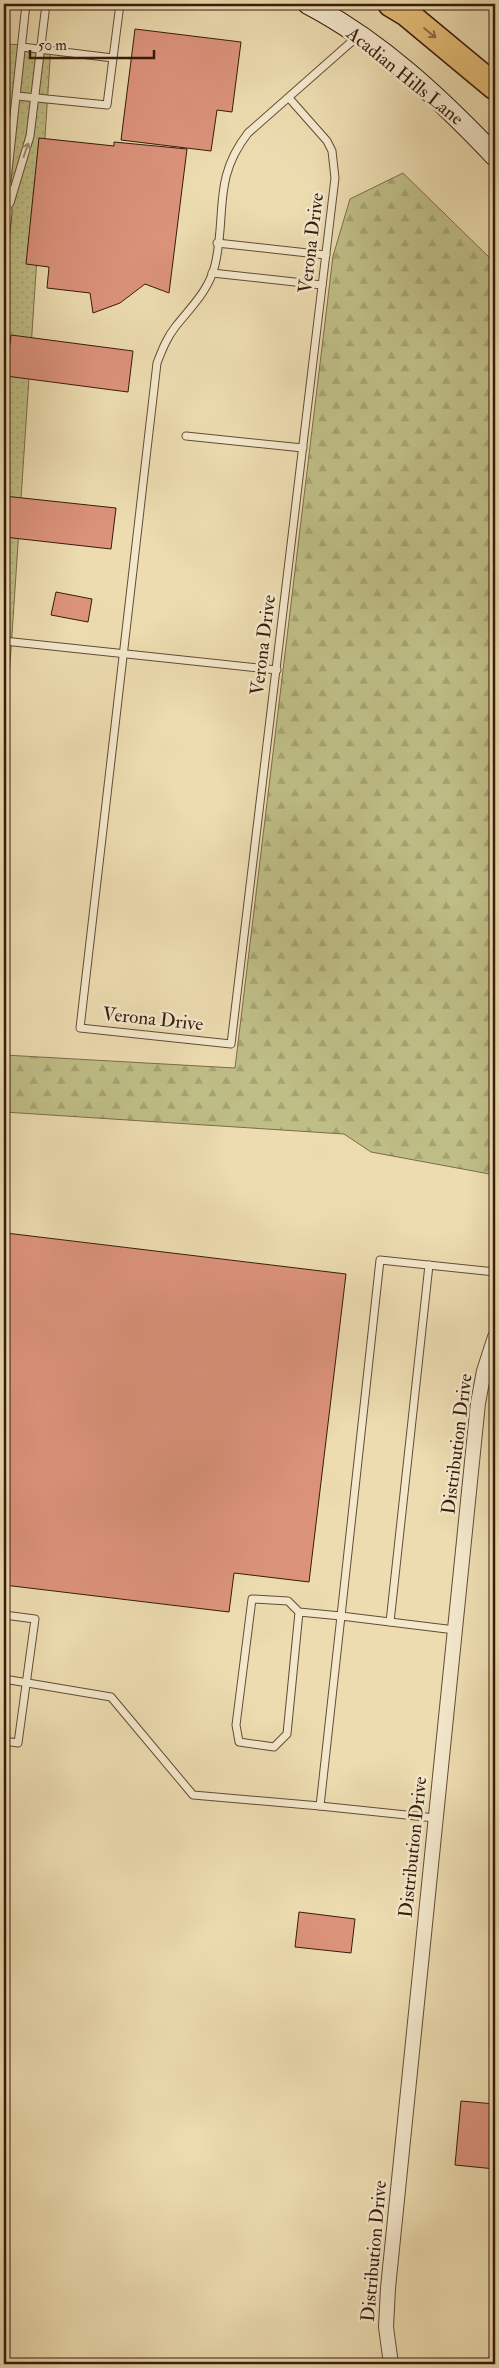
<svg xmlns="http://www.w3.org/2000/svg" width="499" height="2368" font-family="'IM FELL Double Pica',serif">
<defs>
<pattern id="green-dots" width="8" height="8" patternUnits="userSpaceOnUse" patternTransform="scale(1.25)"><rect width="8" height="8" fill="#bfbe86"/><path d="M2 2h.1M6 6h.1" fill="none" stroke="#a5a372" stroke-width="1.8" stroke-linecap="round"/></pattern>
<pattern id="forest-firs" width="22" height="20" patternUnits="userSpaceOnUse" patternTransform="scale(1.25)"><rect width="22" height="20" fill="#bfbe86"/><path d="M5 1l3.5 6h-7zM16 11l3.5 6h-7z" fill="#a5a372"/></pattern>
</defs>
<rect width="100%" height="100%" fill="#ecdcb0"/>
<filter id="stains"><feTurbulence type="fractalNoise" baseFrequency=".004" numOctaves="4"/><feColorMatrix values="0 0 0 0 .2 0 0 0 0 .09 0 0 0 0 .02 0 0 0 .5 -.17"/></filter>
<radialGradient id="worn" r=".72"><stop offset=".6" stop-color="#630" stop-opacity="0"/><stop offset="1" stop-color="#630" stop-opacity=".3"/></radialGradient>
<!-- green -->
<polygon fill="url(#green-dots)" stroke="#7c6c48" points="4,44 51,46 4,755"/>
<!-- forest -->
<polygon fill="url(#forest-firs)" stroke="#7c6c48" points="403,173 495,263 495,1175 371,1152 344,1134 4,1112 4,1055 235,1068 333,256 350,199"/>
<!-- building -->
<g fill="#dc937c" stroke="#381b0b">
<polygon points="135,29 241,42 232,112 217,110 211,151 121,140"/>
<polygon points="39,138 114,146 114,142 187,149 169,293 145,284 120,303 93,313 90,293 47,288 49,267 26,264"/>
<polygon points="11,335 133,351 128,392 6,376"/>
<polygon points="4,496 116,508 111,549 4,537"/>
<polygon points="56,592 92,599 88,622 51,615"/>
<polygon points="6,1233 346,1274 309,1582 234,1573 229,1612 4,1585 4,1251"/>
<polygon points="299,1912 355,1919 351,1953 295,1947"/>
<polygon points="461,2101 495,2104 495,2169 455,2165"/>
<polygon points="491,2187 495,2188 495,2203 490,2203"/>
</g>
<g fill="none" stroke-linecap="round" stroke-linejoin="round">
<!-- lane casing -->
<g stroke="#654b34" stroke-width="9">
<g id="lane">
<polyline points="113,58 120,4"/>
<polyline points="17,96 107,105 113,58 22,47"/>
<path d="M289 98 327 141 332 151 335 178 231 1044 80 1028 157 363C162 350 167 337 176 326 192 306 209 290 215 265 227 214 212 179 248 133L358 36"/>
<polyline points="10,203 30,136 46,4"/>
<polyline points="217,243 326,255"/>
<polyline points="4,251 8,213 7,180 26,4"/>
<polyline points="212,273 322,285"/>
<polyline points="186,436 303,448"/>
<polyline points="4,641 277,670"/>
<polyline points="299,1612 288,1601 252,1599 236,1725 239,1742 274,1747 287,1734 299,1612 341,1616 320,1806 435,1818"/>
<polyline points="4,1615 35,1619 18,1743 4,1741"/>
<polyline points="390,1622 429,1265"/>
<polyline points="455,1630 341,1616 380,1260 495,1272"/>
<polyline points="4,1679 111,1697 193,1795 320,1806"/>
</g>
</g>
<!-- street casing -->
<g stroke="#654b34" stroke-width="16">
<polyline id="street" points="391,2364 386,2327 388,2288 478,1403 484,1371 495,1337"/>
</g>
<!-- secondary casing -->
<g stroke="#381b0b" stroke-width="22">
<path id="secondary" d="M308 4C379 41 440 98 495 156"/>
</g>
<!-- highway casing -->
<g stroke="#381b0b" stroke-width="28">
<polyline id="highway" points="391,4 406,13 495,87"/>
</g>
<!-- lane -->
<use href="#lane" stroke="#f3e8cc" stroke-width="7"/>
<!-- street -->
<use href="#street" stroke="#f3e8cc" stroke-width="14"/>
<!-- secondary -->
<use href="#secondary" stroke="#f3e8cc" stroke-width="20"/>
<!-- highway -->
<use href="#highway" stroke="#e6be78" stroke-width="25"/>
</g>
<!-- one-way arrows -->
<defs><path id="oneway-shaft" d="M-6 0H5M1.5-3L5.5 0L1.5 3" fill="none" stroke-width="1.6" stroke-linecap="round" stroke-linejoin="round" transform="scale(1.25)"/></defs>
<use stroke="#8f6c42" href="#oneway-shaft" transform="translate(430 33) rotate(39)"/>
<use stroke="#9f8c75" href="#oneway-shaft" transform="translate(26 150) rotate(-71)"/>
<g text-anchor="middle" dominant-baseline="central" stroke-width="5" stroke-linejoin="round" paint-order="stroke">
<!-- street labels -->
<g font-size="19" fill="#381b0b" stroke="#f3e8cc">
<text transform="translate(405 76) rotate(39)">Acadian Hills Lane</text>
<text transform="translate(311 243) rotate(-83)">Verona Drive</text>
<text transform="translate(263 645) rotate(-83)">Verona Drive</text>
<text transform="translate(153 1019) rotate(6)">Verona Drive</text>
<text transform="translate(457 1444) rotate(-83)">Distribution Drive</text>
<text transform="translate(413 1847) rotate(-84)">Distribution Drive</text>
<text transform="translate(374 2251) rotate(-85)">Distribution Drive</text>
</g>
</g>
<!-- margin -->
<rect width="499" height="2368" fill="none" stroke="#ecdcb0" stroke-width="20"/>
<rect x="5" y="5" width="489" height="2358" fill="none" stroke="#381b0b" stroke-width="2.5"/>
<rect x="10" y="10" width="479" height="2348" fill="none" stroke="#381b0b"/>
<!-- scale -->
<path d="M30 50v8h124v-8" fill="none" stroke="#381b0b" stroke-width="2.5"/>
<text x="38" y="50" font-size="15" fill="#381b0b" stroke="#f3e8cc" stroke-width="4" paint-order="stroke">50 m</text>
<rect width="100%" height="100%" filter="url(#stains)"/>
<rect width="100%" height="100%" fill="url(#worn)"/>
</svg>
